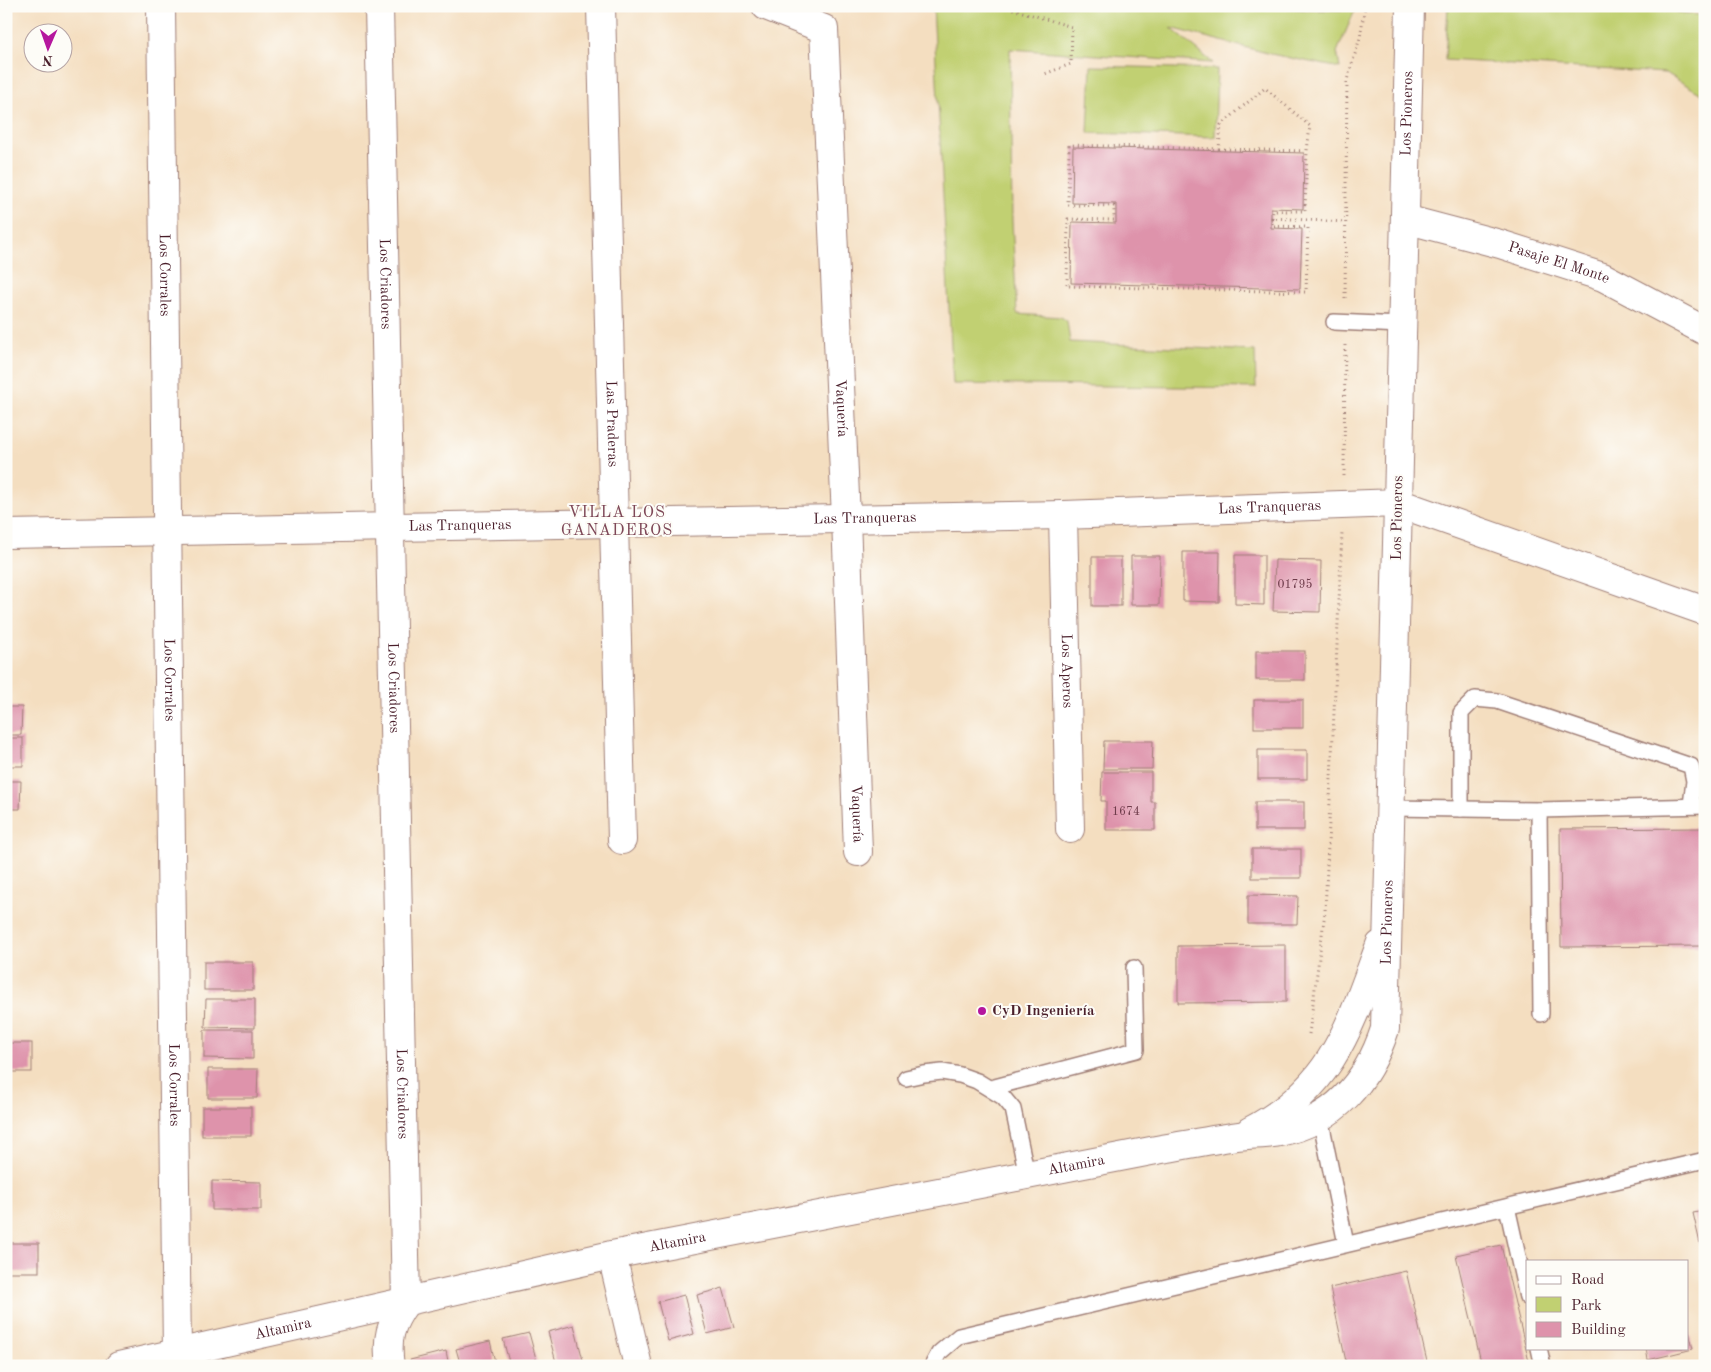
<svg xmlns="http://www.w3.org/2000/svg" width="1711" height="1372" font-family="'Old Standard TT',serif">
<rect width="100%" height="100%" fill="#fdfcf7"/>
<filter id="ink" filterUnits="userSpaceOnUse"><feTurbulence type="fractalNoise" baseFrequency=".02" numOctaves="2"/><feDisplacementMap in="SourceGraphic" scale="10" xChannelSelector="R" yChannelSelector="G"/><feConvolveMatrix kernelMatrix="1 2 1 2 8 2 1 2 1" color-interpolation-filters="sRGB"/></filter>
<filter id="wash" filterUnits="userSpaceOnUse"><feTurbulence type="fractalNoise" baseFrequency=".0096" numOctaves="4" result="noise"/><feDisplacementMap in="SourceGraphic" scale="20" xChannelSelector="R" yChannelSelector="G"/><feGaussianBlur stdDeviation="1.12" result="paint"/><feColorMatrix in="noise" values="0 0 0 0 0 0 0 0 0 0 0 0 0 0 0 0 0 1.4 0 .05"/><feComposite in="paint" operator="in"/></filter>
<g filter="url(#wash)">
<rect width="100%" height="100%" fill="#f4dec0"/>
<!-- green -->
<g fill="#c1d072" stroke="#86784e">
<polygon points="933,6 1273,6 1307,10 1355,10 1337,52 1340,68 1271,54 1171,28 1213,63 1010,49 1012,221 1017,314 1061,317 1067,321 1070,342 1255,351 1256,388 953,384"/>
<polygon points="1448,6 1636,6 1705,16 1705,96 1666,73 1445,60"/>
<polygon points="1091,66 1217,69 1215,137 1088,133"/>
</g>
<g id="blocks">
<!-- building -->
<g fill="#de93ab">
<polygon points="1073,147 1304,153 1303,209 1271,208 1271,228 1302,229 1300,289 1071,283 1072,222 1116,223 1116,204 1072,203"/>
<polygon points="1183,552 1220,552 1219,602 1183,601"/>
<polygon points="1235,555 1264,555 1264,605 1235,604"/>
<polygon points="1131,556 1160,556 1159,605 1131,605"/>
<rect x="1092" y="557" width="29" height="49"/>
<polygon points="1275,560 1321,561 1320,612 1273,611"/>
<rect x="1256" y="651" width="49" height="29"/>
<rect x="1254" y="700" width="49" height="28"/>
<polygon points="6,707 22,707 21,735 6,735"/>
<rect x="6" y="738" width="17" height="28"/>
<polygon points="1104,741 1153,741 1152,769 1103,769"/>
<rect x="1258" y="750" width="49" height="29"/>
<polygon points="1102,772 1151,772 1151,802 1155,802 1155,830 1106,830 1106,801 1101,801"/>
<polygon points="6,781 21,781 20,809 6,809"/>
<rect x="1255" y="802" width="49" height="28"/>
<polygon points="1705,828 1705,946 1561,947 1560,829"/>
<rect x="1252" y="849" width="49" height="29"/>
<polygon points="1248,895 1298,896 1297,924 1248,924"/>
<polygon points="1286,945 1286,1002 1178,1003 1178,946"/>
<rect x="204" y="962" width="49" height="28"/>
<polygon points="206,999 255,999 255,1028 205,1027"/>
<polygon points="204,1030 253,1030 253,1059 204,1058"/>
<rect x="6" y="1043" width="26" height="29"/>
<polygon points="208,1069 258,1069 257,1098 208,1098"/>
<rect x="202" y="1107" width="49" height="29"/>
<polygon points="212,1181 261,1182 261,1210 212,1210"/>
<polygon points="1705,1211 1705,1261 1704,1261 1693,1213"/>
<rect x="6" y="1243" width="33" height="29"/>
<polygon points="1501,1245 1530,1366 1482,1366 1456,1255"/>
<polygon points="1406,1271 1428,1366 1347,1366 1330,1288"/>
<polygon points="723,1288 734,1327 707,1334 697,1295"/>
<polygon points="684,1295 694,1334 668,1341 658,1302"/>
<polygon points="574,1325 584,1364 578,1366 557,1366 548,1332"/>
<polygon points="1687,1332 1689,1332 1693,1349 1648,1360 1646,1348 1687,1348"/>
<polygon points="529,1333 538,1366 510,1366 503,1339"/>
<polygon points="490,1341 496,1366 461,1366 456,1349"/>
<polygon points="446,1351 449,1366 411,1366 410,1360"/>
</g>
</g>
</g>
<g filter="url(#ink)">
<use href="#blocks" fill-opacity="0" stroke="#9f7e76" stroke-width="1"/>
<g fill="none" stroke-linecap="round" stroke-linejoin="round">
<!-- service casing -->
<g stroke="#9f7e76" stroke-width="18">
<g id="service">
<polyline points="1334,322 1402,325"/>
<polyline points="1391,808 1539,810 1705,806"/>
<polyline points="1461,809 1461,713 1475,699 1497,701 1691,766 1694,781 1691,805"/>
<polyline points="1539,810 1541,1014"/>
<polyline points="906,1078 924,1074 942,1072 960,1075 977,1081 1003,1097 1013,1109 1027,1175"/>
<polyline points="991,1088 1136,1050 1134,968"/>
<polyline points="1320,1117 1346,1244"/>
<polyline points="1507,1207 1527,1297"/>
<polyline points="1539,1348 1543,1366"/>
<polyline points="932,1366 939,1353 959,1336 1705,1160"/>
</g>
</g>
<!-- minor casing -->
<g stroke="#9f7e76" stroke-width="30">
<g id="minor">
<path id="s1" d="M161 6 177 1353"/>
<path id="s2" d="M379 6 406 1302C390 1324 386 1339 390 1366"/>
<path id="s3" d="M601 6 622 840"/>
<path id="s4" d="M766 6 824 29 846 518 858 852"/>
<path id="s5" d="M1405 219 1500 244 1603 277 1705 331"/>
<path id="s6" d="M1063 515 1070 829"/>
<path d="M1250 1131C1333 1088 1350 1026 1380 945"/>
<polyline points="612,1255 638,1366"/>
<path id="s7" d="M119 1366 612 1255 1151 1151C1180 1146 1209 1140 1238 1136 1251 1134 1265 1135 1279 1132 1335 1121 1368 1081 1385 1029L1398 503 1705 611"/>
</g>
</g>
<!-- tertiary casing -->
<g stroke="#9f7e76" stroke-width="30">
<g id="tertiary">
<path id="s8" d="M6 534 1063 515 1398 503 1410 6"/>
</g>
</g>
<!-- path -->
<g stroke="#9f7e76" stroke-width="3" stroke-dasharray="1 4" stroke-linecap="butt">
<polyline points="983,7 1006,7 1072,27 1071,64 1042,75"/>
<polyline points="1219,149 1307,151"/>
<polyline points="1272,218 1272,226 1308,227 1306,292 1067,286 1068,219 1114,220 1114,206 1068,205 1069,145 1219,149 1221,125 1265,88 1310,126 1307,151 1305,211 1273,211 1272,218 1345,222"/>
<polyline points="1345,298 1347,80 1360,38 1365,6"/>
<polyline points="1344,476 1345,345"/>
<polyline points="1309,1034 1325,912 1342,534"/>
</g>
<!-- service -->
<use href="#service" stroke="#fff" stroke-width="15"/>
<!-- minor -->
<use href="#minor" stroke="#fff" stroke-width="28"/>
<!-- tertiary -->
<use href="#tertiary" stroke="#fff" stroke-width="28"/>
</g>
</g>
<!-- markers -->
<circle fill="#b5179e" stroke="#fdfcf7" stroke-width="2" cx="982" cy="1011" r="5"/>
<g text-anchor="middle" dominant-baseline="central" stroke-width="4" stroke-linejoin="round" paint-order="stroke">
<!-- number labels -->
<g font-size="12" fill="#6f3c4b">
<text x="1295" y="585">01795</text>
<text x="1126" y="812">1674</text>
</g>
<!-- street labels -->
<g font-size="15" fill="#4a1f2b" stroke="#fdfcf7">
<text stroke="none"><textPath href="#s8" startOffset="1782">Los Pioneros</textPath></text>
<text stroke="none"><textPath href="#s5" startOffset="160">Pasaje El Monte</textPath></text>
<text stroke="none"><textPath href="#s1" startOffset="269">Los Corrales</textPath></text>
<text stroke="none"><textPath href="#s2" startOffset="278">Los Criadores</textPath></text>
<text stroke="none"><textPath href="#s4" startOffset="442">Vaquería</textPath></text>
<text stroke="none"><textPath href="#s3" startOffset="418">Las Praderas</textPath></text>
<text stroke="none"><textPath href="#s8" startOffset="1264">Las Tranqueras</textPath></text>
<text stroke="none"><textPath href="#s8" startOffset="859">Las Tranqueras</textPath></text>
<text transform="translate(1398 518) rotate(-89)">Los Pioneros</text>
<text stroke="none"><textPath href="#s8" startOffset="454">Las Tranqueras</textPath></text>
<text stroke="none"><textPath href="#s6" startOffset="156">Los Aperos</textPath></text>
<text stroke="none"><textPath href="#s1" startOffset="674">Los Corrales</textPath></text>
<text stroke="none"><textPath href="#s2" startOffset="682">Los Criadores</textPath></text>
<text stroke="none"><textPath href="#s4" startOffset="848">Vaquería</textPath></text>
<text stroke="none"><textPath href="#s7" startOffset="1446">Los Pioneros</textPath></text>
<text stroke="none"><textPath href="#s1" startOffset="1079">Los Corrales</textPath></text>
<text stroke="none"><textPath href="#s2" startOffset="1088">Los Criadores</textPath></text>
<text stroke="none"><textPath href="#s7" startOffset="978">Altamira</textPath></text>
<text stroke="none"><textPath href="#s7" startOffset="572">Altamira</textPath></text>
<text stroke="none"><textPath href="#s7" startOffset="168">Altamira</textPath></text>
</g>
<!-- poi labels -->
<g font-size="15" font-weight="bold" fill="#4a1f2b" stroke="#fdfcf7" text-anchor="start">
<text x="992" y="1011">CyD Ingeniería</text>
</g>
<!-- neighbourhood labels -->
<g font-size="16" letter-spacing="1" fill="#7e4858" stroke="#fdfcf7">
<text x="617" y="513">VILLA LOS<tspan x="617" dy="18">GANADEROS</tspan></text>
</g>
</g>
<!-- margin -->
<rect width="1711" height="1372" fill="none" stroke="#fdfcf7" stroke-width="25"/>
<!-- legend -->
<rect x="1526" y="1260" width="162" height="90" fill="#fdfcf7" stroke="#b5a4a5"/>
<rect x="1536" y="1276" width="25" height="8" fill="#ffffff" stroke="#b5a4a5"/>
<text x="1571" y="1284" font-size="15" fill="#4a1f2b">Road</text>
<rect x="1536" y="1297" width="25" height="15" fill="#c1d072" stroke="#b5a4a5"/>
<text x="1571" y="1310" font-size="15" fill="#4a1f2b">Park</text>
<rect x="1536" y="1322" width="25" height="15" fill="#de93ab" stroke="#b5a4a5"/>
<text x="1571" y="1334" font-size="15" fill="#4a1f2b">Building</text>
<!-- north arrow -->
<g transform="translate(48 48) rotate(182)"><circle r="24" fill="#fdfcf7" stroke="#b5a4a5"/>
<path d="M0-4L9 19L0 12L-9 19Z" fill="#b5179e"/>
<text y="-8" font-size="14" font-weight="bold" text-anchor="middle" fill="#4a1f2b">N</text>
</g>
</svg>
